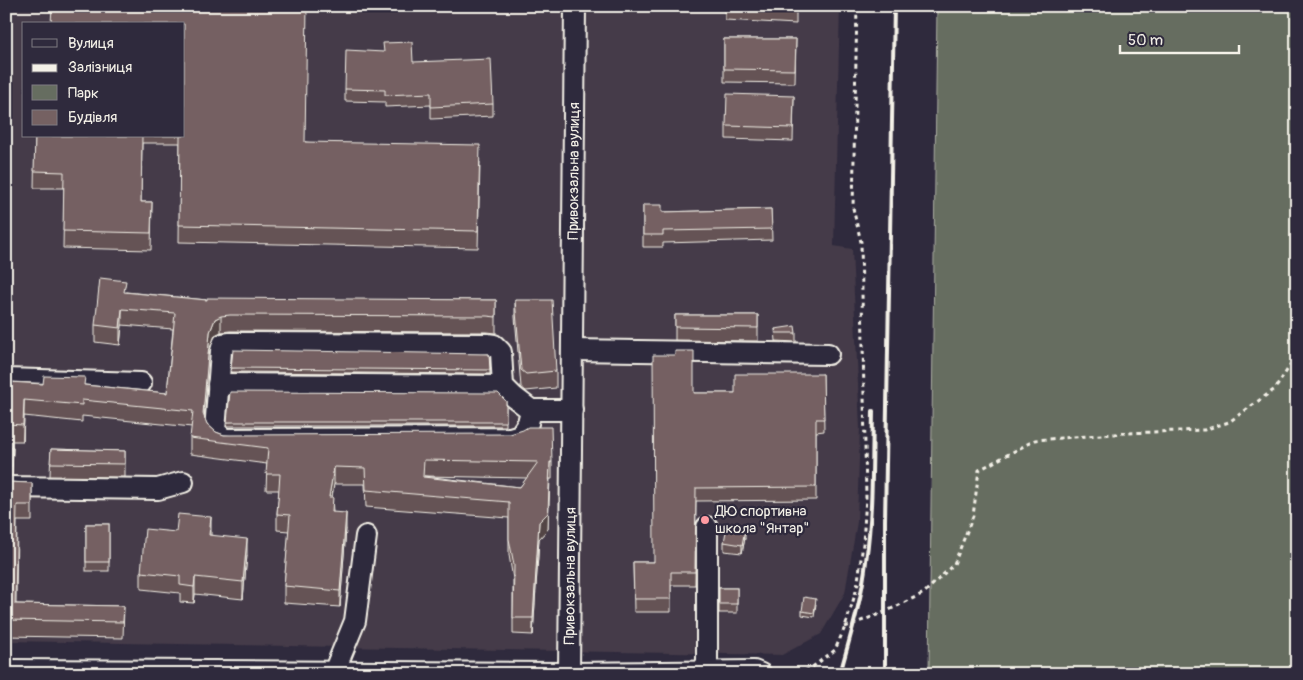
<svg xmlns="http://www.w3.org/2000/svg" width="1303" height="680" font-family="Pangolin,sans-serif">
<rect width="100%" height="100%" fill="#2f2a3d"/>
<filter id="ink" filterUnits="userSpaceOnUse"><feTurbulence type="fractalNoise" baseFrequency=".02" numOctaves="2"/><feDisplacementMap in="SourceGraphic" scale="10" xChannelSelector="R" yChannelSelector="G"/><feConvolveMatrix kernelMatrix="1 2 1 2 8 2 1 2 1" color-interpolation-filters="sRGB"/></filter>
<g filter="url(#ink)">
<!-- built -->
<path fill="#443a48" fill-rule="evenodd" d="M6 6H840L834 246 852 249 860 428 857 522 845 593 821 634 782 655 6 641ZM24 24H184V136H24Z"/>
<!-- green -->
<polygon fill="#666d60" stroke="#adafa4" points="937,6 1297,6 1297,674 929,674"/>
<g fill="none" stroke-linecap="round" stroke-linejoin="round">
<!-- minor casing -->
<g stroke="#f4f1e8" stroke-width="24">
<g id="minor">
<polygon points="230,343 487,344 494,345 501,352 503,386 514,397 531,410 528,423 520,435 510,438 224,439 215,431 221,351 223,344"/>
<polyline points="572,350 828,354"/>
<polyline points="6,379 141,383"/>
<polyline points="218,384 503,386"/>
<polyline points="531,410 572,410"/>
<polyline points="6,487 158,489 183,482"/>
<path id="s1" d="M6 670 569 673 575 6"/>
<polyline points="334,672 355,621 366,536"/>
<polyline points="707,672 707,527"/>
<polyline points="569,673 754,671 761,674"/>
</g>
</g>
<!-- path -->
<g stroke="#f4f1e8" stroke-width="3" stroke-dasharray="4 4" stroke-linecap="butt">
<polyline points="845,627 885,612 924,593 954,564 973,516 979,470 1035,440 1127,433 1204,430 1229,422 1275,389 1297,355"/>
<polyline points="798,674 811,668 835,650 845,627 857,588 863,544 866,497 861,242 853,208 857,6"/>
</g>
<!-- minor -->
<use href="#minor" stroke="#2f2a3d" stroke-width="20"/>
<!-- rail -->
<g stroke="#f4f1e8" stroke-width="4">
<path d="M840 674C850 637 862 599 866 561 873 512 872 461 873 411"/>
<polyline points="885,674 885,521 894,6"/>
</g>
</g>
<!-- wall -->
<g fill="#655354" stroke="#f4f1e8" fill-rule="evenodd">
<polygon points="725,6 796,6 796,24 725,20"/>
<polygon points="724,39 796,39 795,83 724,82"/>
<polygon points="413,62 493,104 493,116 431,119 431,105 385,107 385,102 345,101 345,89"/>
<polygon points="794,96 793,141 726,139 726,126"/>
<polygon points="35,136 184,136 305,142 480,162 478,248 179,242 180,143 142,143 141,202 152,202 151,250 63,248 64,188 34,188"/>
<polygon points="643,205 662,212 771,209 772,240 663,243 663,247 643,247"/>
<path d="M126 292 207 300H496V333L487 332 230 331 221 332 215 335 210 348 204 417 207 424 216 432 224 435 552 462V479H550L548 529 539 539 533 635 513 634V579L509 555V518L366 507 365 484H334L332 497 333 512 346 529 340 607 284 603V586L289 531 277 530V514L279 490H266L267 464 190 454V438L192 427 82 416V422L24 416 23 441H7L9 382 85 385 167 393 173 329 122 325 120 345 95 342V325ZM424 476 527 478 520 487Z"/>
<polygon points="515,300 556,371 556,388 526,391 521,387 515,317"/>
<polygon points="675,315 758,315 758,341 675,340"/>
<polygon points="775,329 796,333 796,342 776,341"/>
<polygon points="489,354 490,374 231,372 231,368"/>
<polygon points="823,374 824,431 816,432 816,500 696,501 695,585 671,585 671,612 634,612 633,562 654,562 694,393 735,393"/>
<polygon points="506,401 506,426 227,426 227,422"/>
<polygon points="6,448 13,448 12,475 6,476"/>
<polygon points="51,449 125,451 125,477 50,476"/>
<polygon points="6,482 32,483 32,521 17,521 16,604 124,606 123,638 6,636"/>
<rect x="86" y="524" width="23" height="47"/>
<polygon points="211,535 247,555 243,599 195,594 194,603 180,602 180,593 141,589 141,572"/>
<polygon points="745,538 742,553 724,551 724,542"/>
<rect x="719" y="588" width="18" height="25"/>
<polygon points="816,604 814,617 802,615 802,611"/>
</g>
<!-- shaded-wall -->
<g fill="#524445" stroke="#f4f1e8">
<polygon points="122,309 122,325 120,345 120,328"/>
<polygon points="221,316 221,332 215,335 210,348 203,431 203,414 210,332 215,319"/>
<polygon points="24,400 24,416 23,441 23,425"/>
<polygon points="550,462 548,529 539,539 533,635 533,618 539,522"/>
<polygon points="334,467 334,484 329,513 329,497"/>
<polygon points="346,513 346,529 340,607 340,591"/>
<polygon points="211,517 211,534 209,551 209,535"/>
<polygon points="745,529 745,538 742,553 742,545"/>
<polygon points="247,539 247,555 243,599 243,582"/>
<polygon points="195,577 195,594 194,603 194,587"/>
</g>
<!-- building -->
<g fill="#756162" stroke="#f4f1e8" fill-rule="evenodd">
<polygon points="52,6 307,6 305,142 480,145 478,231 179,225 180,136 184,136 184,24 51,24"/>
<polygon points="725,6 796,6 796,11 725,8"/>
<polygon points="724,39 796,39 795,70 724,69"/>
<polygon points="412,42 413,62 491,59 493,104 431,107 431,93 385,95 385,90 345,89 346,50 384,52 383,43"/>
<polygon points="727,94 794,96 793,128 726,126"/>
<polygon points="35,136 142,136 141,202 152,202 151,233 63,231 64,172 34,171"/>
<polygon points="643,205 662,205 662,212 771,209 772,229 663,231 663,235 643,235"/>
<path d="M100 278 126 281 124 292 207 300V298L496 300V317L487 316 230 315 221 316 215 319 210 332 203 414 207 424 216 432 224 435 510 434 523 430 528 427H551L552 462H550L548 513 539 522 533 618H513L514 565 509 539V502L366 490 365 468 334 467 329 497H333L332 512 346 513 340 591 284 586 290 515 277 514 280 474H266L268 448 190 438 193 411 82 400V405L24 400 23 425 7 424 9 382 43 384 44 376 85 377 84 385 167 393 175 313 122 309 120 328 95 325ZM424 460 538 462 520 487 423 477Z"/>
<polygon points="515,300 552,300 556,371 526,374 521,370"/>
<polygon points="675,315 758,315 758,328 675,327"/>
<polygon points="795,326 796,333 776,333 775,329"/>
<polygon points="233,350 489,354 490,370 231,368"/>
<polygon points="675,351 694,351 694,393 735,393 735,374 823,374 824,419 816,419 816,487 696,488 695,572 671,572 671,599 634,599 633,562 654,562 653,355 675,355"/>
<polygon points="230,392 498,393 506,401 506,422 227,422"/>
<polygon points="6,448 13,448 12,466 6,467"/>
<polygon points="51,449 125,451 125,464 50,463"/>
<polygon points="6,482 32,483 32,505 17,505 15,604 124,606 123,622 6,620"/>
<polygon points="178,514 211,517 209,535 247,539 243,582 195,577 194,587 180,585 180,576 141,572 145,529 176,532"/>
<rect x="86" y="524" width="23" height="38"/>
<polygon points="727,526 745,529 742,545 724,542"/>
<rect x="719" y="588" width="18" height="16"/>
<polygon points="804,597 816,599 814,613 802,611"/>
</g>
</g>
<!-- markers -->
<circle fill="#ff9aa2" stroke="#2f2a3d" stroke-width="2" cx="705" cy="520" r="5"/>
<g text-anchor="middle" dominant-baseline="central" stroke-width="4.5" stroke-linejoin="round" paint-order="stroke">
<!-- street labels -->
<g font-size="15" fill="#f4f1e8" stroke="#2f2a3d">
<text stroke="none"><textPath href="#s1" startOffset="1065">Привокзальна вулиця</textPath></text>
<text stroke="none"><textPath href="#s1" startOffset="660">Привокзальна вулиця</textPath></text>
</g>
<!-- poi labels -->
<g font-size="15" fill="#f4f1e8" stroke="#2f2a3d" text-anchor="start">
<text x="715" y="511">ДЮ спортивна<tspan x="715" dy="17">школа "Янтар"</tspan></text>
</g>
</g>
<!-- margin -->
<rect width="1303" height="680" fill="none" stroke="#2f2a3d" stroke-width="25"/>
<rect x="12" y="12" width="1278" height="655" fill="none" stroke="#f4f1e8" stroke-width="2" filter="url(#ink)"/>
<!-- legend -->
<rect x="22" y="22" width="162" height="115" fill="#2f2a3d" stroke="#7e7a81"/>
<rect x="32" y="39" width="25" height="8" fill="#2f2a3d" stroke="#7e7a81"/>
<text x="68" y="48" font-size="15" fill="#f4f1e8">Вулиця</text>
<rect x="32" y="64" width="25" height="8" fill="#f4f1e8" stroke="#7e7a81"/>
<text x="68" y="72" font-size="15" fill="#f4f1e8">Залізниця</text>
<rect x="32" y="85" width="25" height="15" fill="#666d60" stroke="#7e7a81"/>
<text x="68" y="98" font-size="15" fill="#f4f1e8">Парк</text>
<rect x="32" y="110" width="25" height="15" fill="#756162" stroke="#7e7a81"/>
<text x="68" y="122" font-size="15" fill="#f4f1e8">Будівля</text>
<!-- scale -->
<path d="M1120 45v8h119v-8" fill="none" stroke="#f4f1e8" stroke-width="2.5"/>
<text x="1128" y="45" font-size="15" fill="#f4f1e8" stroke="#2f2a3d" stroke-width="4" paint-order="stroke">50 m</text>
</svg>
